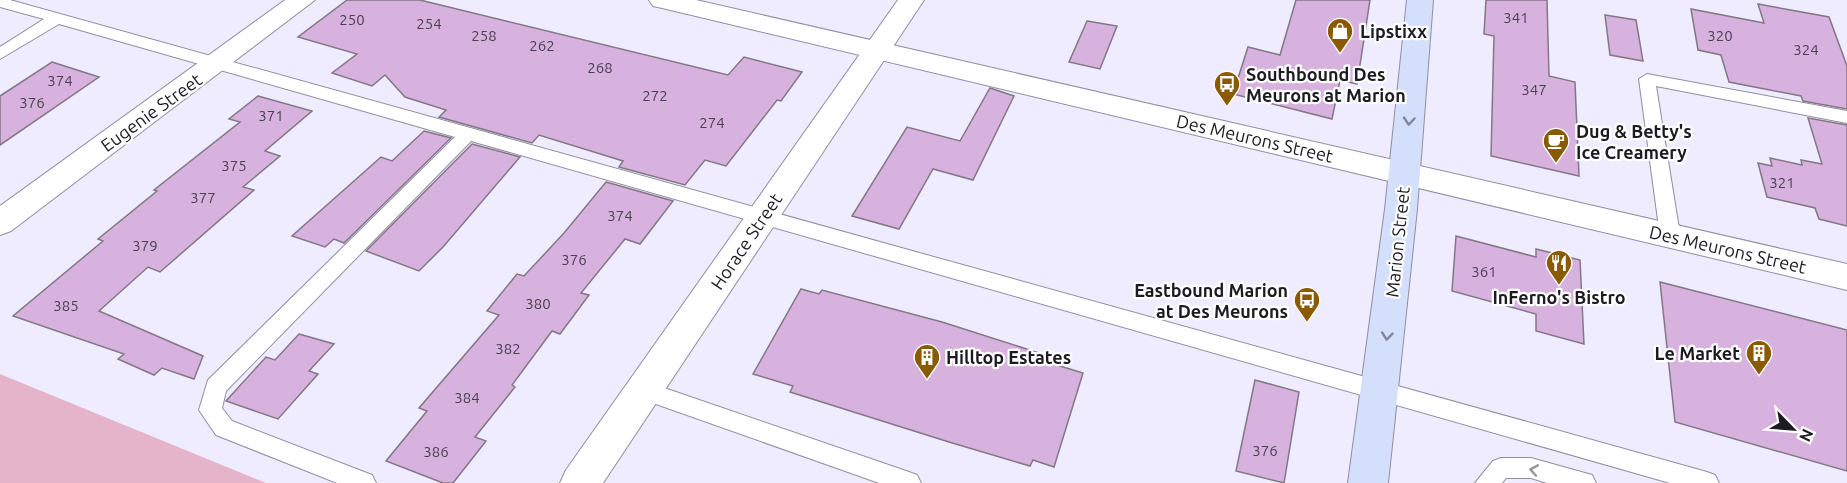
<svg xmlns="http://www.w3.org/2000/svg" width="1847" height="483" font-family="Ubuntu,sans-serif">
<rect width="100%" height="100%" fill="#efecff"/>
<!-- green -->
<polygon fill="#e6b4ca" points="0,374 266,483 0,483"/>
<!-- building -->
<g fill="#d8b2de" stroke="#837785" stroke-width="1.5">
<polygon points="347,0 420,0 728,75 744,57 802,72 781,101 777,100 726,166 705,160 685,185 619,167 623,161 539,135 532,143 439,117 446,110 405,97 385,75 372,86 332,73 357,54 298,37"/>
<polygon points="1296,0 1370,0 1357,84 1340,80 1332,119 1233,94 1248,47 1280,55"/>
<polygon points="1486,0 1547,0 1549,76 1575,82 1579,176 1491,156 1494,36 1484,34"/>
<polygon points="1758,4 1829,17 1847,66 1847,109 1803,101 1801,96 1729,82 1721,55 1698,50 1691,9 1764,23"/>
<polygon points="1605,15 1636,20 1643,61 1610,55"/>
<polygon points="1087,21 1117,26 1100,69 1069,62"/>
<polygon points="52,62 99,77 0,145 0,96"/>
<polygon points="990,88 1014,96 973,180 933,169 899,229 852,216 907,127 960,141"/>
<polygon points="258,96 312,111 265,151 280,156 243,187 254,190 160,272 148,267 99,311 203,356 194,379 162,368 154,375 118,359 124,354 13,316 103,241 98,239 157,191 154,190 240,122 229,119"/>
<polygon points="1808,118 1847,125 1847,226 1819,219 1815,208 1767,197 1758,163 1772,166 1770,158 1802,165 1801,160 1822,164"/>
<polygon points="424,131 451,138 344,243 334,239 325,247 292,236 381,157 392,161"/>
<polygon points="472,144 520,157 443,247 419,271 366,251"/>
<polygon points="606,182 673,201 640,244 625,239 581,293 589,295 560,334 552,331 512,385 515,387 475,437 486,441 453,483 443,483 386,461 427,411 419,408 499,315 487,311 517,274 524,276 564,233"/>
<polygon points="1456,236 1536,257 1536,249 1580,260 1584,344 1536,331 1536,314 1452,291"/>
<polygon points="1660,282 1847,330 1847,471 1675,422"/>
<polygon points="801,289 819,294 822,290 942,322 1039,353 1037,359 1083,373 1054,467 1033,460 1030,466 949,442 790,392 793,386 753,374"/>
<polygon points="299,334 334,344 309,371 318,374 278,419 226,401 266,357 275,360"/>
<polygon points="1255,380 1299,392 1284,483 1236,471"/>
</g>
<g fill="none" stroke-linecap="round" stroke-linejoin="round">
<!-- service casing -->
<g stroke="#918e9f" stroke-width="2">
<g id="service">
<polygon points="0,0 10,0 1707,472 1715,475 1719,483 1670,483 471,141 226,391 222,408 232,421 372,475 376,483 337,483 216,435 199,410 208,380 455,137 59,24 0,59 0,47 44,19 0,7"/>
<polygon points="1647,74 1847,111 1847,123 1656,86 1680,235 1677,240 1663,240 1660,235 1639,79"/>
<polygon points="644,381 909,472 917,475 921,483 879,483 636,397 633,390 636,383"/>
<polygon points="1501,458 1531,458 1592,475 1596,483 1547,483 1531,478 1506,478 1502,483 1475,483 1493,461"/>
</g>
</g>
<!-- minor casing -->
<g stroke="#918e9f" stroke-width="2">
<g id="minor">
<polygon points="285,0 315,0 11,231 0,235 0,206"/>
<polygon points="898,0 924,0 603,483 560,483 566,470"/>
</g>
</g>
<!-- tertiary casing -->
<g stroke="#918e9f" stroke-width="2">
<polygon id="tertiary" points="649,0 696,0 1847,264 1847,290 662,8 653,6"/>
</g>
<!-- secondary casing -->
<g stroke="#918e9f" stroke-width="2">
<polygon id="secondary" points="1407,0 1433,0 1417,209 1388,483 1348,483 1385,209"/>
</g>
<!-- service -->
<use href="#service" fill="#fff" fill-rule="evenodd"/>
<!-- minor -->
<use href="#minor" fill="#fff" fill-rule="evenodd"/>
<!-- tertiary -->
<use href="#tertiary" fill="#fff" fill-rule="evenodd"/>
<!-- secondary -->
<use href="#secondary" fill="#d4dffc" fill-rule="evenodd"/>
</g>
<!-- one-way arrows -->
<defs><path id="oneway-chevron" d="M-2-3.5L2.5 0L-2 3.5" fill="none" stroke-width="1.6" stroke-linecap="round" stroke-linejoin="round" transform="scale(1.5)"/></defs>
<g stroke="#81879a">
<use href="#oneway-chevron" transform="translate(1409 121) rotate(95)"/>
<use href="#oneway-chevron" transform="translate(1387 336) rotate(96)"/>
</g>
<use stroke="#99989c" href="#oneway-chevron" transform="translate(1534 470) rotate(-170)"/>
<!-- icons -->
<defs>
<g id="shop-pin" transform="scale(1.35)"><path d="M0 17L-7.5 6A9.5 9.5 0 1 1 7.5 6Z" fill="#895a00" stroke="#fff"/><path d="M-5-2.5h2.3a2.7 3.5 0 0 1 5.4 0H5L5.5 6h-11ZM-1.5-2.5h3a1.5 2.3 0 0 0-3 0Z" fill="#fff"/></g>
<g id="bus-pin" transform="scale(1.35)"><path d="M0 17L-7.5 6A9.5 9.5 0 1 1 7.5 6Z" fill="#895a00" stroke="#fff"/><path d="M-5-6H5V4H4V6H2V4H-2V6H-4V4H-5ZM-3.5-4V0h7V-4ZM-3.5 1.2v1.5H-2V1.2ZM2 1.2v1.5H3.5V1.2Z" fill="#fff"/></g>
<g id="cafe-pin" transform="scale(1.35)"><path d="M0 17L-7.5 6A9.5 9.5 0 1 1 7.5 6Z" fill="#895a00" stroke="#fff"/><path d="M-5.5-4.5H6V0H3Q3 3.5 0 3.5H-2.5Q-5.5 3.5-5.5 0ZM3-3.2v2h1.7v-2ZM-6 4.5H4V6H-6Z" fill="#fff"/></g>
<g id="restaurant-pin" transform="scale(1.35)"><path d="M0 17L-7.5 6A9.5 9.5 0 1 1 7.5 6Z" fill="#895a00" stroke="#fff"/><path d="M-5-6h1v4h1v-4h1v4h1v-4h1v5L-1.5 .5V6h-2V.5L-5-1ZM5-6V6H3V1.5H1.5Q1.5-4 5-6Z" fill="#fff"/></g>
<g id="building-pin" transform="scale(1.35)"><path d="M0 17L-7.5 6A9.5 9.5 0 1 1 7.5 6Z" fill="#895a00" stroke="#fff"/><path d="M-4-6H4V6H1V3H-1V6H-4ZM-2.5-4.3h1.7v1.8h-1.7ZM.8-4.3h1.7v1.8H.8ZM-2.5-1h1.7V.8h-1.7ZM.8-1h1.7V.8H.8Z" fill="#fff"/></g>
</defs>
<g fill-rule="evenodd">
<use href="#shop-pin" x="1340" y="31"/>
<use href="#bus-pin" x="1227" y="84"/>
<use href="#cafe-pin" x="1556" y="141"/>
<use href="#restaurant-pin" x="1559" y="263"/>
<use href="#bus-pin" x="1307" y="300"/>
<use href="#building-pin" x="1759" y="353"/>
<use href="#building-pin" x="927" y="357"/>
</g>
<g text-anchor="middle" dominant-baseline="central" stroke-width="4.5" stroke-linejoin="round" paint-order="stroke">
<!-- number labels -->
<g font-size="15" fill="#4b4151">
<text x="1516" y="17">341</text>
<text x="352" y="19">250</text>
<text x="429" y="23">254</text>
<text x="484" y="35">258</text>
<text x="1720" y="35">320</text>
<text x="542" y="45">262</text>
<text x="1806" y="49">324</text>
<text x="600" y="67">268</text>
<text x="60" y="80">374</text>
<text x="1534" y="89">347</text>
<text x="655" y="95">272</text>
<text x="32" y="102">376</text>
<text x="271" y="115">371</text>
<text x="712" y="122">274</text>
<text x="234" y="165">375</text>
<text x="1782" y="182">321</text>
<text x="203" y="197">377</text>
<text x="620" y="215">374</text>
<text x="145" y="245">379</text>
<text x="574" y="259">376</text>
<text x="1484" y="271">361</text>
<text x="538" y="303">380</text>
<text x="66" y="305">385</text>
<text x="508" y="348">382</text>
<text x="467" y="397">384</text>
<text x="1265" y="450">376</text>
<text x="436" y="451">386</text>
</g>
<!-- poi labels -->
<g font-size="18" font-weight="bold" fill="#1c1b22" stroke="#fff" text-anchor="start">
<text x="1360" y="31">Lipstixx</text>
<text x="1246" y="74">Southbound Des<tspan x="1246" dy="21">Meurons at Marion</tspan></text>
<text x="1576" y="131">Dug &amp; Betty's<tspan x="1576" dy="21">Ice Creamery</tspan></text>
<text x="1288" y="290" text-anchor="end">Eastbound Marion<tspan x="1288" dy="21">at Des Meurons</tspan></text>
<text x="1559" y="297" text-anchor="middle">InFerno's Bistro</text>
<text x="1740" y="353" text-anchor="end">Le Market</text>
<text x="946" y="357">Hilltop Estates</text>
</g>
<!-- street labels -->
<g font-size="18" fill="#1c1b22" stroke="#fff">
<text transform="translate(151 112) rotate(-36)">Eugenie Street</text>
<text transform="translate(1255 138) rotate(13)">Des Meurons Street</text>
<text transform="translate(746 241) rotate(-56)">Horace Street</text>
<text transform="translate(1397 242) rotate(-84)">Marion Street</text>
<text transform="translate(1728 249) rotate(13)">Des Meurons Street</text>
</g>
</g>
<!-- north arrow -->
<g transform="translate(1793 429) rotate(115)" stroke="#ffffff" stroke-width="4.5" paint-order="stroke">
<path d="M0-4.5L10 22L0 15L-10 22Z" fill="#1c1b22"/>
<text y="-9" font-size="16" font-weight="bold" text-anchor="middle" fill="#1c1b22">N</text>
</g>
</svg>
